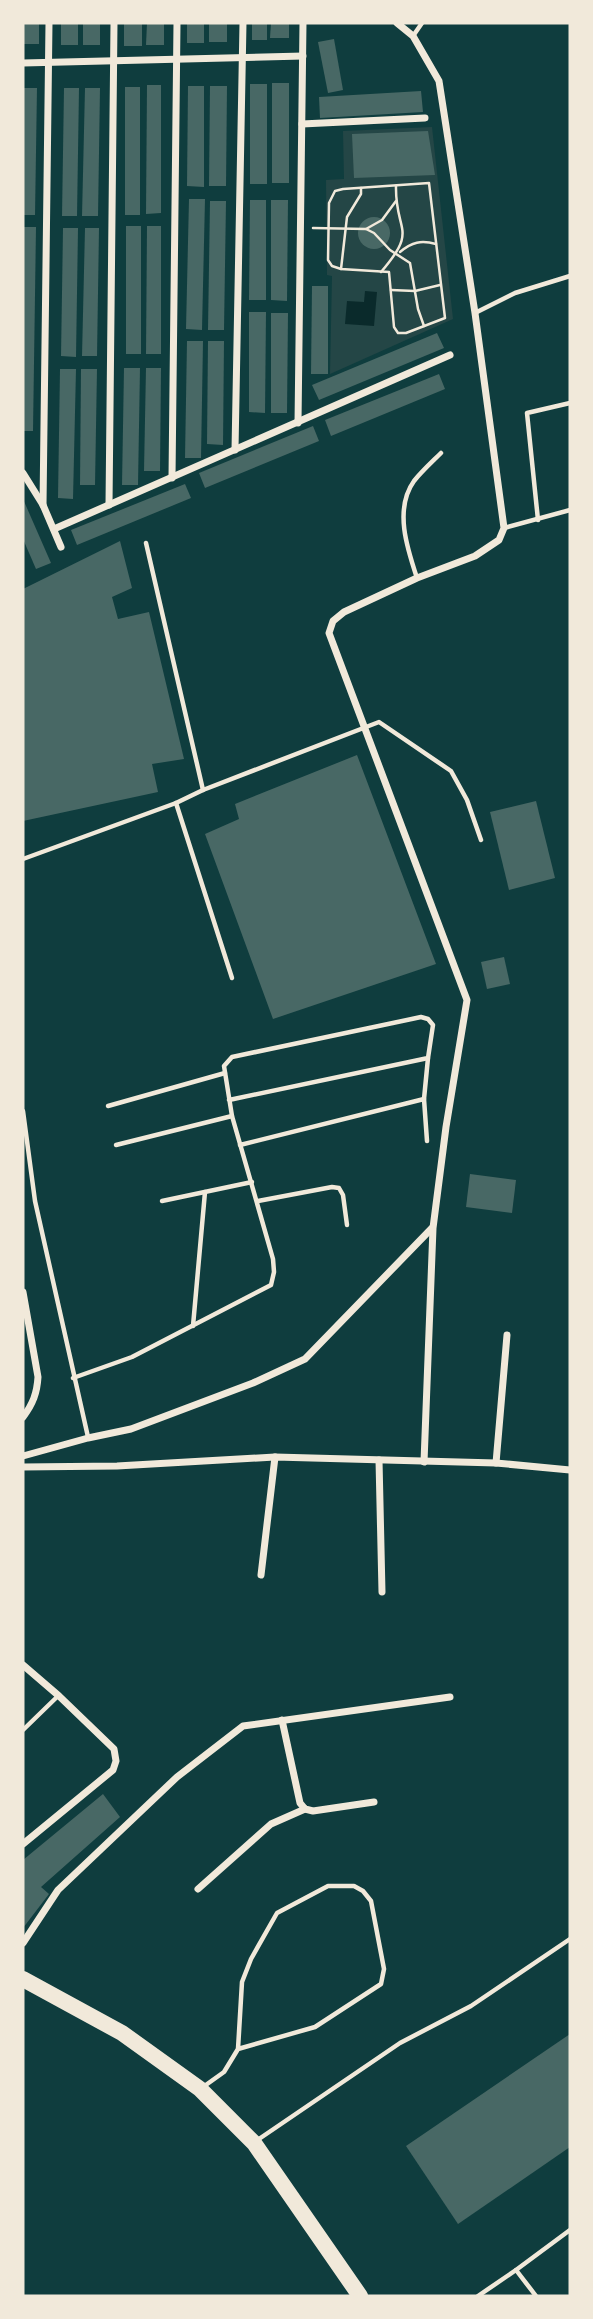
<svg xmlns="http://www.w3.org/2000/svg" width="593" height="2319" font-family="'Noto Sans',sans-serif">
<rect width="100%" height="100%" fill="#0f3d3e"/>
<!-- green -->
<polygon fill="#244646" points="432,127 453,319 330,374 332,276 327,275 326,180 344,179 343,131"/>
<!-- water -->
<polygon fill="#0a2a2b" points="365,291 377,292 374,326 345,324 347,301 364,302"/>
<!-- building -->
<g fill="#486865">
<rect x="23" y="23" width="16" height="21"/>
<rect x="61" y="23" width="17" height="22"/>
<rect x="83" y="23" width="17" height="22"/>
<rect x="124" y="23" width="18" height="23"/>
<polygon points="147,23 164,23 164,45 146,45"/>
<rect x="187" y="23" width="17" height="20"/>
<rect x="209" y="23" width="18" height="19"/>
<rect x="252" y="23" width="15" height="17"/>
<polygon points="271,23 289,23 289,38 270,38"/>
<polygon points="334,39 343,90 328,93 318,42"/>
<rect x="272" y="83" width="17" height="100"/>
<rect x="250" y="84" width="17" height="100"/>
<polygon points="147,85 161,85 161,213 146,214"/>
<polygon points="188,86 204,86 204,187 187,186"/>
<polygon points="210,86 227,86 226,186 209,186"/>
<rect x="125" y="87" width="15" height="128"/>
<polygon points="23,88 37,88 35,215 23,215"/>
<polygon points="64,88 79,88 77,216 62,216"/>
<polygon points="85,88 100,88 98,216 82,216"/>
<polygon points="421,91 423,112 320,118 319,97"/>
<polygon points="428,131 435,175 354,178 352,134"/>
<polygon points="189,199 205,199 202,330 186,329"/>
<polygon points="250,200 266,200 266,300 249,300"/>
<polygon points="271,200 288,200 287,301 271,300"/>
<polygon points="210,201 226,201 224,330 208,330"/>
<circle cx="374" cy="233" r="16"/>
<rect x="126" y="226" width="15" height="128"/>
<polygon points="147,226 161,226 161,354 146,354"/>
<polygon points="23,227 36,227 33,431 23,431"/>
<polygon points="63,228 78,228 76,357 61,356"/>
<polygon points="85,228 99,228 97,356 82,356"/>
<polygon points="312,286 328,286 328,374 311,374"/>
<polygon points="249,312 266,312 265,413 249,412"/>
<polygon points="271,313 288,313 287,413 271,413"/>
<polygon points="437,333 444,348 319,400 312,385"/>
<polygon points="187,341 203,341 201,458 185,458"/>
<polygon points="208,341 224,341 223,445 207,444"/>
<polygon points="124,368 140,368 138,485 122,485"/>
<polygon points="146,368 161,368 160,471 144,471"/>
<polygon points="60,369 76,369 73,499 58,498"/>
<polygon points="81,369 97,369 95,485 80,485"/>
<polygon points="439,374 445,389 331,436 325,420"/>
<polygon points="313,426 319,441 205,488 199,473"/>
<polygon points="185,484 191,498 77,545 71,530"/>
<polygon points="23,499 51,563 36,569 23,539"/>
<polygon points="120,541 132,588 112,597 118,619 149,612 184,759 152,764 158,792 23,821 23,589"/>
<polygon points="357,755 436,964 273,1019 205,834 239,819 235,804"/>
<polygon points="536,801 555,878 509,890 490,812"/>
<polygon points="504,957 510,984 487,989 481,962"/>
<polygon points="470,1174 516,1180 512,1213 466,1207"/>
<polygon points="103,1794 120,1817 41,1887 49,1894 23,1928 23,1860"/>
<polygon points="570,2034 570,2147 458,2224 406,2146"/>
</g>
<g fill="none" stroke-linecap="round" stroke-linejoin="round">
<!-- path -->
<g stroke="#f1e9da" stroke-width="2.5">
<polygon points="429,183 445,318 406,333 398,333 394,327 389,272 341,269 332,266 328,260 329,203 335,191 343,189"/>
<polyline points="313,228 366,229 374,233 390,250 410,263 418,309 424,326"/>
<polyline points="366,229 382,220 396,201"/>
<path d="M400 252C412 242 421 240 436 244"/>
<polyline points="341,269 347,217 361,194 361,188"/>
<path d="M381 272C419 228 395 233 396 186"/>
<polyline points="391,290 415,291 440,285"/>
</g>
<!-- service -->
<g stroke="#f1e9da" stroke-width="4.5">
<polyline points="413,36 422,23"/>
<polyline points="475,313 515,293 570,276"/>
<polyline points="538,520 527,413 570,403"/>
<polyline points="504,528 570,510"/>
<polyline points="146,543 203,790"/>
<path d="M417 578C407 548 394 509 414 481 422 471 432 462 441 453"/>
<polyline points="176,803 232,978"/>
<polyline points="23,859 176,803 203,790 379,722 451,771 467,800 481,840"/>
<polyline points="424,1099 428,1058"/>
<polyline points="108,1106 225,1073"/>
<polyline points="23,1111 35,1201 88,1437"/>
<polyline points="116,1145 232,1116"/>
<polyline points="240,1145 424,1099 427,1141"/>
<polyline points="162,1201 252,1182"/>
<polyline points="258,1201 332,1187 339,1188 343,1195 347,1225"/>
<polyline points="193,1326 205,1192"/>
<polyline points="73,1378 132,1357 271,1285 274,1272 273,1259 232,1116 224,1066 232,1057 421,1017 428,1019 433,1025 428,1058 229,1100"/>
<polyline points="23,1730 58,1696"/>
<polyline points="203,2087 224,2072 238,2049 242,1982 251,1959 277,1913 328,1886 354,1886 363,1891 371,1901 384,1969 381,1984 315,2027 238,2049"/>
<polyline points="256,2141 400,2043 471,2006 570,1939"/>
<polyline points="478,2296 516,2270"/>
<polyline points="536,2296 516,2270 570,2230"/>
</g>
<!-- minor -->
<g stroke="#f1e9da" stroke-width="7">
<polyline points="397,23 413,36 439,81 475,313 504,528 499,540 475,556 417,578 344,612 333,621 329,633 467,1000 446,1127 433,1228 424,1462"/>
<polyline points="23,63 303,56"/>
<polyline points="302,124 425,118"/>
<polyline points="298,423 303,23"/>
<polyline points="235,450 243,23"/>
<polyline points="23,473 43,505 61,547"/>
<polyline points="172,478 177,23"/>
<polyline points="43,505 49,23"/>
<polyline points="109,505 114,23"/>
<polyline points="54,529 450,355"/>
<path d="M23 1292 38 1377C37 1393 33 1404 23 1417"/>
<polyline points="23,1456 88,1438 131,1429 253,1383 305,1359 432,1228"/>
<polyline points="379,1460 382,1592"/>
<polyline points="496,1463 507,1335"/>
<polyline points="23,1467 117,1466 275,1457 496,1463 570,1470"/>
<polyline points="261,1575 275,1457"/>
<polyline points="23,1665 59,1696 114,1749 116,1761 113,1770 23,1844"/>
<polyline points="282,1720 300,1803 305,1809 313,1811 374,1802"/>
<polyline points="198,1889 271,1824 305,1809"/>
<polyline points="23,1943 58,1890 177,1777 243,1726 450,1697"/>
</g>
<!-- primary -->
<polyline stroke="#f1e9da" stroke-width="16" points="23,1979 122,2033 200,2089 254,2143 360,2296"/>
</g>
<!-- border -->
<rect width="593" height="2319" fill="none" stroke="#f1e9da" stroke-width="49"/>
</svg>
